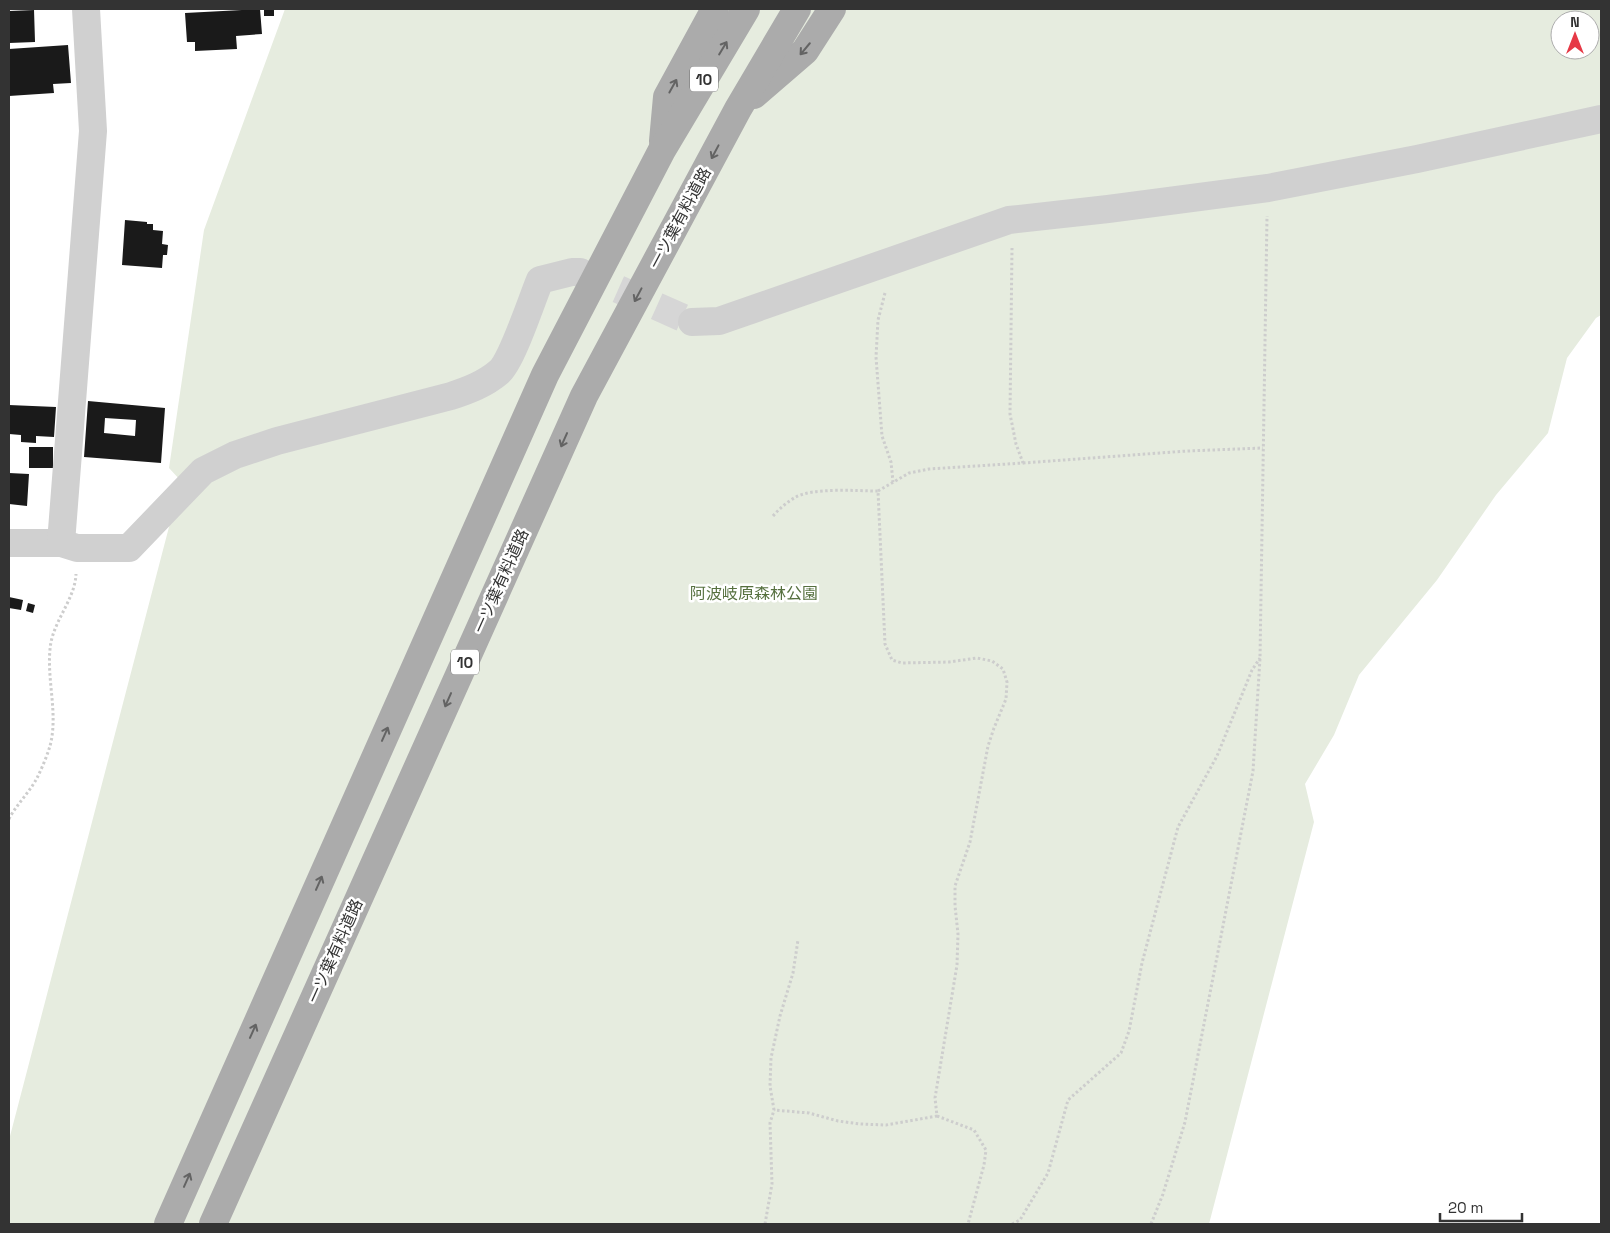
<svg xmlns="http://www.w3.org/2000/svg" width="1610" height="1233" font-family="'Space Grotesk','Noto Sans JP',sans-serif">
<rect width="100%" height="100%" fill="#fff"/>
<!-- green -->
<path fill="#e6ecdf" fill-rule="evenodd" d="M285 9H1601V315L1596 318 1567 358 1548 433 1496 495 1437 580 1359 675 1334 735 1305 784 1314 822 1209 1224H9V1140L181 481 169 468 204 230ZM1560 20H1590V50H1560Z"/>
<!-- building -->
<g fill="#1a1a1a" fill-rule="evenodd">
<polygon points="260,9 262,34 236,36 237,49 195,51 195,42 187,42 185,13"/>
<rect x="264" y="9" width="10" height="7"/>
<polygon points="34,10 35,42 9,43 9,11"/>
<polygon points="68,45 71,83 53,84 54,93 9,96 9,49"/>
<polygon points="125,220 147,222 147,224 153,224 153,230 163,231 162,244 168,245 167,255 163,255 162,268 122,265"/>
<path d="M88 401 165 408 161 463 84 457ZM105 418 136 420 135 436 104 433Z"/>
<polygon points="9,405 56,407 54,437 36,436 36,443 21,442 21,435 9,434"/>
<rect x="29" y="447" width="24" height="21"/>
<polygon points="9,473 29,474 27,506 9,504"/>
<polygon points="9,597 23,600 21,610 9,608"/>
<polygon points="28,603 35,605 33,613 26,611"/>
</g>
<g fill="none" stroke-linecap="round" stroke-linejoin="round">
<!-- minor-tunnel -->
<polyline stroke="#d6d6d6" stroke-width="28" stroke-dasharray="28 14" stroke-linecap="butt" points="580,272 692,322"/>
<!-- path -->
<g stroke="#cdcdcd" stroke-width="3" stroke-dasharray="2.5 2.5" stroke-linecap="butt">
<polyline points="885,293 878,320 876,357 882,436 891,462 893,482"/>
<polyline points="1023,463 1187,451 1263,448"/>
<polyline points="878,491 909,473 929,469 1023,463 1016,444 1010,414 1012,248"/>
<path d="M773 516C779 509 786 503 794 498 812 487 856 491 878 491L885 644 892 660 902 663 949 662 977 658 992 661 1003 669 1007 682 1006 699 994 728 988 746 970 842 955 886V906L958 934 957 965 935 1098 937 1116 886 1125 860 1124 838 1121 809 1113 774 1110"/>
<path d="M9 819C16 805 29 793 37 778 42 768 47 756 50 746 59 712 45 676 51 642 56 618 75 598 76 574"/>
<polyline points="937,1116 974,1130 986,1150 984,1165 968,1224"/>
<polyline points="765,1224 772,1184 770,1123 774,1110 770,1086 771,1058 780,1016 793,973 798,940"/>
<polyline points="1012,1224 1020,1220 1048,1173 1068,1100 1121,1053 1129,1031 1142,963 1178,827 1217,756 1252,670 1260,658"/>
<polyline points="1151,1224 1163,1194 1185,1122 1253,771 1260,658 1267,216"/>
</g>
<!-- minor -->
<g stroke="#d0d0d0" stroke-width="28">
<polyline points="692,322 719,321 1009,220 1108,209 1268,188 1417,159 1601,119"/>
<path d="M9 543H61L77 548H129L203 471 235 455 277 441 451 396C469 390 485 384 499 372 512 361 532 299 540 280L572 272H580"/>
<polyline points="61,543 93,131 86,9"/>
</g>
<!-- major -->
<g stroke="#ababab" stroke-width="28">
<polyline points="754,95 805,51 832,9"/>
<polyline points="663,141 667,97 715,9"/>
<polyline points="168,1224 545,375 662,150 746,9"/>
<polyline points="213,1224 584,396 738,109 797,9"/>
</g>
</g>
<!-- one-way arrows -->
<defs><path id="oneway-shaft" d="M-6 0H5M1.5-3L5.5 0L1.5 3" fill="none" stroke-width="1.6" stroke-linecap="round" stroke-linejoin="round" transform="scale(1.25)"/></defs>
<g stroke="#636363">
<use href="#oneway-shaft" transform="translate(723 48) rotate(-59)"/>
<use href="#oneway-shaft" transform="translate(805 49) rotate(130)"/>
<use href="#oneway-shaft" transform="translate(673 86) rotate(-61)"/>
<use href="#oneway-shaft" transform="translate(715 152) rotate(118)"/>
<use href="#oneway-shaft" transform="translate(638 295) rotate(118)"/>
<use href="#oneway-shaft" transform="translate(564 440) rotate(114)"/>
<use href="#oneway-shaft" transform="translate(448 700) rotate(114)"/>
<use href="#oneway-shaft" transform="translate(385 734) rotate(-66)"/>
<use href="#oneway-shaft" transform="translate(319 883) rotate(-66)"/>
<use href="#oneway-shaft" transform="translate(253 1031) rotate(-66)"/>
<use href="#oneway-shaft" transform="translate(187 1180) rotate(-66)"/>
</g>
<g text-anchor="middle" dominant-baseline="central" stroke-width="5" stroke-linejoin="round" paint-order="stroke">
<!-- shield labels -->
<g fill="#fff" stroke="#707070" stroke-width="1">
<rect x="690" y="66.5" width="28" height="25" rx="4"/>
<rect x="451" y="649.5" width="28" height="25" rx="4"/>
</g>
<g font-size="15" font-weight="bold" fill="#333">
<text x="704" y="79">10</text>
<text x="465" y="662">10</text>
</g>
<!-- street labels -->
<g font-size="16" fill="#333" stroke="#fff">
<text transform="translate(680 218) rotate(-62)">一ツ葉有料道路</text>
<text transform="translate(501 581) rotate(-66)">一ツ葉有料道路</text>
<text transform="translate(335 951) rotate(-66)">一ツ葉有料道路</text>
</g>
<!-- park labels -->
<g font-size="16" fill="#56703f" stroke="#fff">
<text x="754" y="593">阿波岐原森林公園</text>
</g>
</g>
<!-- border -->
<rect width="1610" height="1233" fill="none" stroke="#333333" stroke-width="20"/>
<!-- north arrow -->
<g transform="translate(1575 35)"><circle r="24" fill="#ffffff" stroke="#adadad"/>
<path d="M0-4L9 19L0 12L-9 19Z" fill="#e63946"/>
<text y="-8" font-size="14" font-weight="bold" text-anchor="middle" fill="#333333">N</text>
</g>
<!-- scale -->
<path d="M1440 1213v8h82v-8" fill="none" stroke="#333333" stroke-width="2.5"/>
<text x="1448" y="1213" font-size="15" fill="#333333" stroke="#ffffff" stroke-width="4" paint-order="stroke">20 m</text>
</svg>
